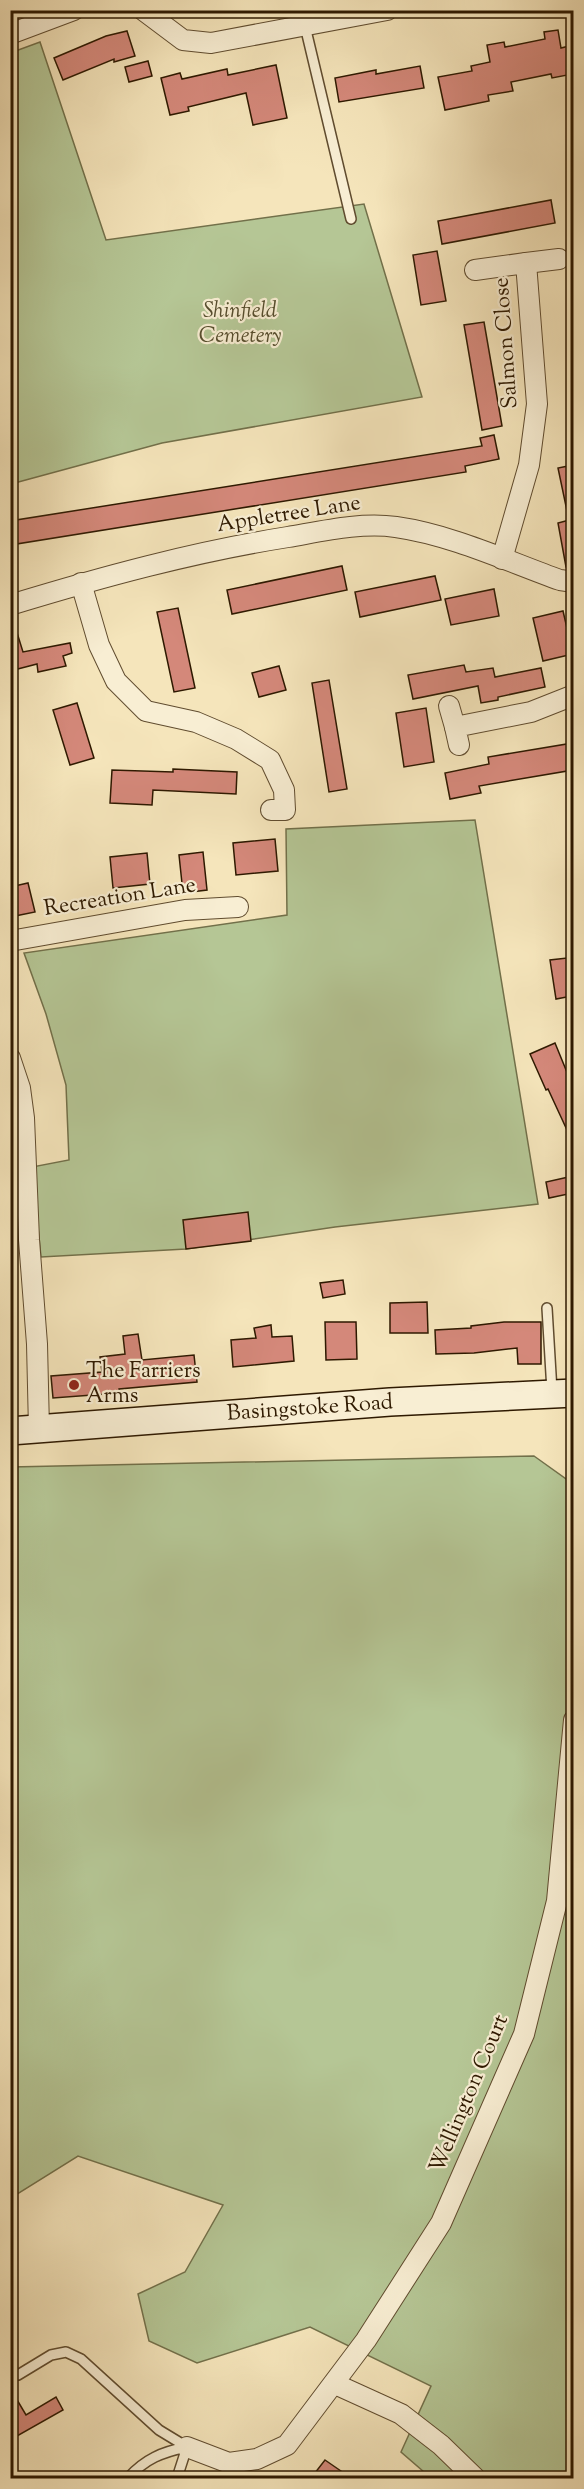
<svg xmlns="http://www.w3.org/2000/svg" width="584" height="2489" font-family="'Sorts Mill Goudy',serif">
<rect width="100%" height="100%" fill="#f5e5bb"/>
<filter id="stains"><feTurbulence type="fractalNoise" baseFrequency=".00333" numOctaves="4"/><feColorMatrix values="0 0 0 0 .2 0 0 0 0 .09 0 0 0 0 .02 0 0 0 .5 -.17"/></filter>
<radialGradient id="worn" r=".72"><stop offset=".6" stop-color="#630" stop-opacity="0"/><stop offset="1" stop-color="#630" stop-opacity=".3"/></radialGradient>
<!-- green -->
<g fill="#b5c695" stroke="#72704a" stroke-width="1.5">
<polygon points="40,42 106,240 364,204 422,397 162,443 11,484 10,53"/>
<polygon points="475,820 538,1204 335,1227 186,1249 41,1257 32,1167 69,1160 66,1085 46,1014 24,953 287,915 286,829"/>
<polygon points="534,1456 573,1484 573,2478 431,2478 401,2452 431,2386 310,2327 197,2363 149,2341 138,2294 185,2272 223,2205 78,2156 11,2198 11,1467"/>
</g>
<!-- building -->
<g fill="#d4887a" stroke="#2e1900" stroke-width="1.5">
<polygon points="558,30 561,48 573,45 573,74 552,78 551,74 511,82 513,91 488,95 489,101 445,110 438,77 472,71 471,66 490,62 487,45 504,42 505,47 545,39 544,32"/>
<polygon points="127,31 135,56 114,62 114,59 63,80 54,58 106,36"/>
<polygon points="148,61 152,76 129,82 125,67"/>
<polygon points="276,65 287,118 253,125 246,93 188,107 189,111 170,115 161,78 180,73 182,79 227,69 228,75"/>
<polygon points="420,66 424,88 339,102 335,78 376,70 376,74"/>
<polygon points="551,200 555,223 442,244 438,221"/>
<polygon points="437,251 446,301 421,305 413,255"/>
<polygon points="484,322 502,426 482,430 464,325"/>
<polygon points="494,435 499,459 465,466 466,472 10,545 10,521 482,446 480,438"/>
<polygon points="573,465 573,510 567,511 558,468"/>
<polygon points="573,519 573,566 566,567 558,523"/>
<polygon points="342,566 347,590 232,614 227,590"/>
<polygon points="435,576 441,600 360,617 355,592"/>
<polygon points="494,589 499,616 451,625 445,599"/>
<polygon points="178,608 195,688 174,692 157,612"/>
<polygon points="563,611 573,654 543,661 533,618"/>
<polygon points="10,623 14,623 23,652 70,643 72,653 63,656 66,666 38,672 37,664 10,671"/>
<polygon points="464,665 466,672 493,668 495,677 541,668 545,687 498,697 498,700 481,703 478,686 413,699 408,675"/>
<polygon points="279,666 286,690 259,697 252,673"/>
<polygon points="329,680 347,789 329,792 312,683"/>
<polygon points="77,703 94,758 70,765 53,710"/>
<polygon points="426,708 434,762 404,767 396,713"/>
<polygon points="573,743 573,770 479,786 481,793 450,799 445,773 489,764 488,757"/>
<polygon points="173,769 237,772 236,794 153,790 152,805 110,803 112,770 173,772"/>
<polygon points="275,839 278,871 236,875 233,843"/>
<polygon points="203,852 207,890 183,893 179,855"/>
<polygon points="147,853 150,884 113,888 110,857"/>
<polygon points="28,883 35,912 10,917 10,887"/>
<polygon points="567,958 572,996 556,999 550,960"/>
<polygon points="555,1043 573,1087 573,1143 548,1089 546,1090 530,1054"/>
<polygon points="573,1176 573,1193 549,1198 546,1182"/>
<polygon points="248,1212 251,1241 186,1249 183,1220"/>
<polygon points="343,1280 345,1294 323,1298 320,1283"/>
<polygon points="427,1302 428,1333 390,1333 390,1303"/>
<polygon points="325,1322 356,1322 357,1359 326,1360"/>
<polygon points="504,1322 541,1322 541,1364 518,1364 517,1348 474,1353 436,1354 435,1330 471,1328 471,1326"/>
<polygon points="271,1325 272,1337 292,1336 294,1361 233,1367 231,1340 256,1338 254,1328"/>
<polygon points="138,1334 142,1360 194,1355 197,1382 119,1389 119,1393 53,1398 51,1376 102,1372 100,1357 125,1354 123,1336"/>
<polygon points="10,2388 26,2415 56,2397 63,2410 10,2440"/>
<polygon points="325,2460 351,2478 311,2478"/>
</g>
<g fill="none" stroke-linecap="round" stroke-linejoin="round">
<!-- lane casing -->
<g stroke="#604c2f" stroke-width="12">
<g id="lane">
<polyline points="305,26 351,219"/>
<polyline points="547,1308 552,1391"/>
<polyline points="18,2375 51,2355 66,2352 81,2359 159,2430 187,2447"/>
<path d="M128 2478C145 2459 162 2452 187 2447"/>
<polyline points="177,2478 187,2447"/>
</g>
</g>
<!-- street casing -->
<g stroke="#604c2f" stroke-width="22">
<g id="street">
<polyline points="143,10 183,40 211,43 387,10"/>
<polyline points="10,34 74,10"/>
<polyline points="526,263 559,259"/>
<polyline points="475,270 526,263 537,404 529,465 502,559"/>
<polyline points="81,583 99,645 116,681 146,711 196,722 236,739 270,760 284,790 285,810 271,810"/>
<path d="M10 605C102 577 193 552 288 537 323 531 361 522 396 527 452 535 507 561 560 580L574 582"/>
<polyline points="449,706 455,727"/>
<polyline points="459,745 455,727 531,712 574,695"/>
<polyline points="10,941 185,910 238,907"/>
<polyline points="10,1058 20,1088 24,1118 29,1240 37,1344 39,1429"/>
<polyline points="335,2384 401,2414 441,2445 475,2478"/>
<polyline points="187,2447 229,2463 257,2459 287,2445 366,2340 441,2223 524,2034 557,1901 574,1720"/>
</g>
</g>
<!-- secondary casing -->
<g stroke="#2e1900" stroke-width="30">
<polyline id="secondary" points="10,1431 390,1402 574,1393"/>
</g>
<!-- lane -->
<use href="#lane" stroke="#f8eed3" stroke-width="9"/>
<!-- street -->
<use href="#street" stroke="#f8eed3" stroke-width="20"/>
<!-- secondary -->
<use href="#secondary" stroke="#f8eed3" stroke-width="27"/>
</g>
<!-- markers -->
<circle fill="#8f2418" stroke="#f8eed3" stroke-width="2" cx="74" cy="1385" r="6"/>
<g text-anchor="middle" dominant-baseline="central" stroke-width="4.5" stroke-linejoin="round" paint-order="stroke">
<!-- park labels -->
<g font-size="22" font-style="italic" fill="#564d2d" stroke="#f8eed3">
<text x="240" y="312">Shinfield<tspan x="240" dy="25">Cemetery</tspan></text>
</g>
<!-- street labels -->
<g font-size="22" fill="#2e1900" stroke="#f8eed3">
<text transform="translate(507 343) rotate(-94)">Salmon Close</text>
<text transform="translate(289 515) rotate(-9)">Appletree Lane</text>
<text transform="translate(120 898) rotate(-9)">Recreation Lane</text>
<text transform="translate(310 1409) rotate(-4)">Basingstoke Road</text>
<text transform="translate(470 2094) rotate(-67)">Wellington Court</text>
</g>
<!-- poi labels -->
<g font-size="22" fill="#2e1900" stroke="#f8eed3" text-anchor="start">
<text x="86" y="1372">The Farriers<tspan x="86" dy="25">Arms</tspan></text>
</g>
</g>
<!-- margin -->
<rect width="584" height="2489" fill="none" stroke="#f5e5bb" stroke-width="36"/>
<rect x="12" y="12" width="560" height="2465" fill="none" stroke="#2e1900" stroke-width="3"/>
<rect x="18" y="18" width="548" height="2453" fill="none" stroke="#2e1900" stroke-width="1.5"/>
<rect width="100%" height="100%" filter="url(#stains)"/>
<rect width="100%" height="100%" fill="url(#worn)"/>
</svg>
